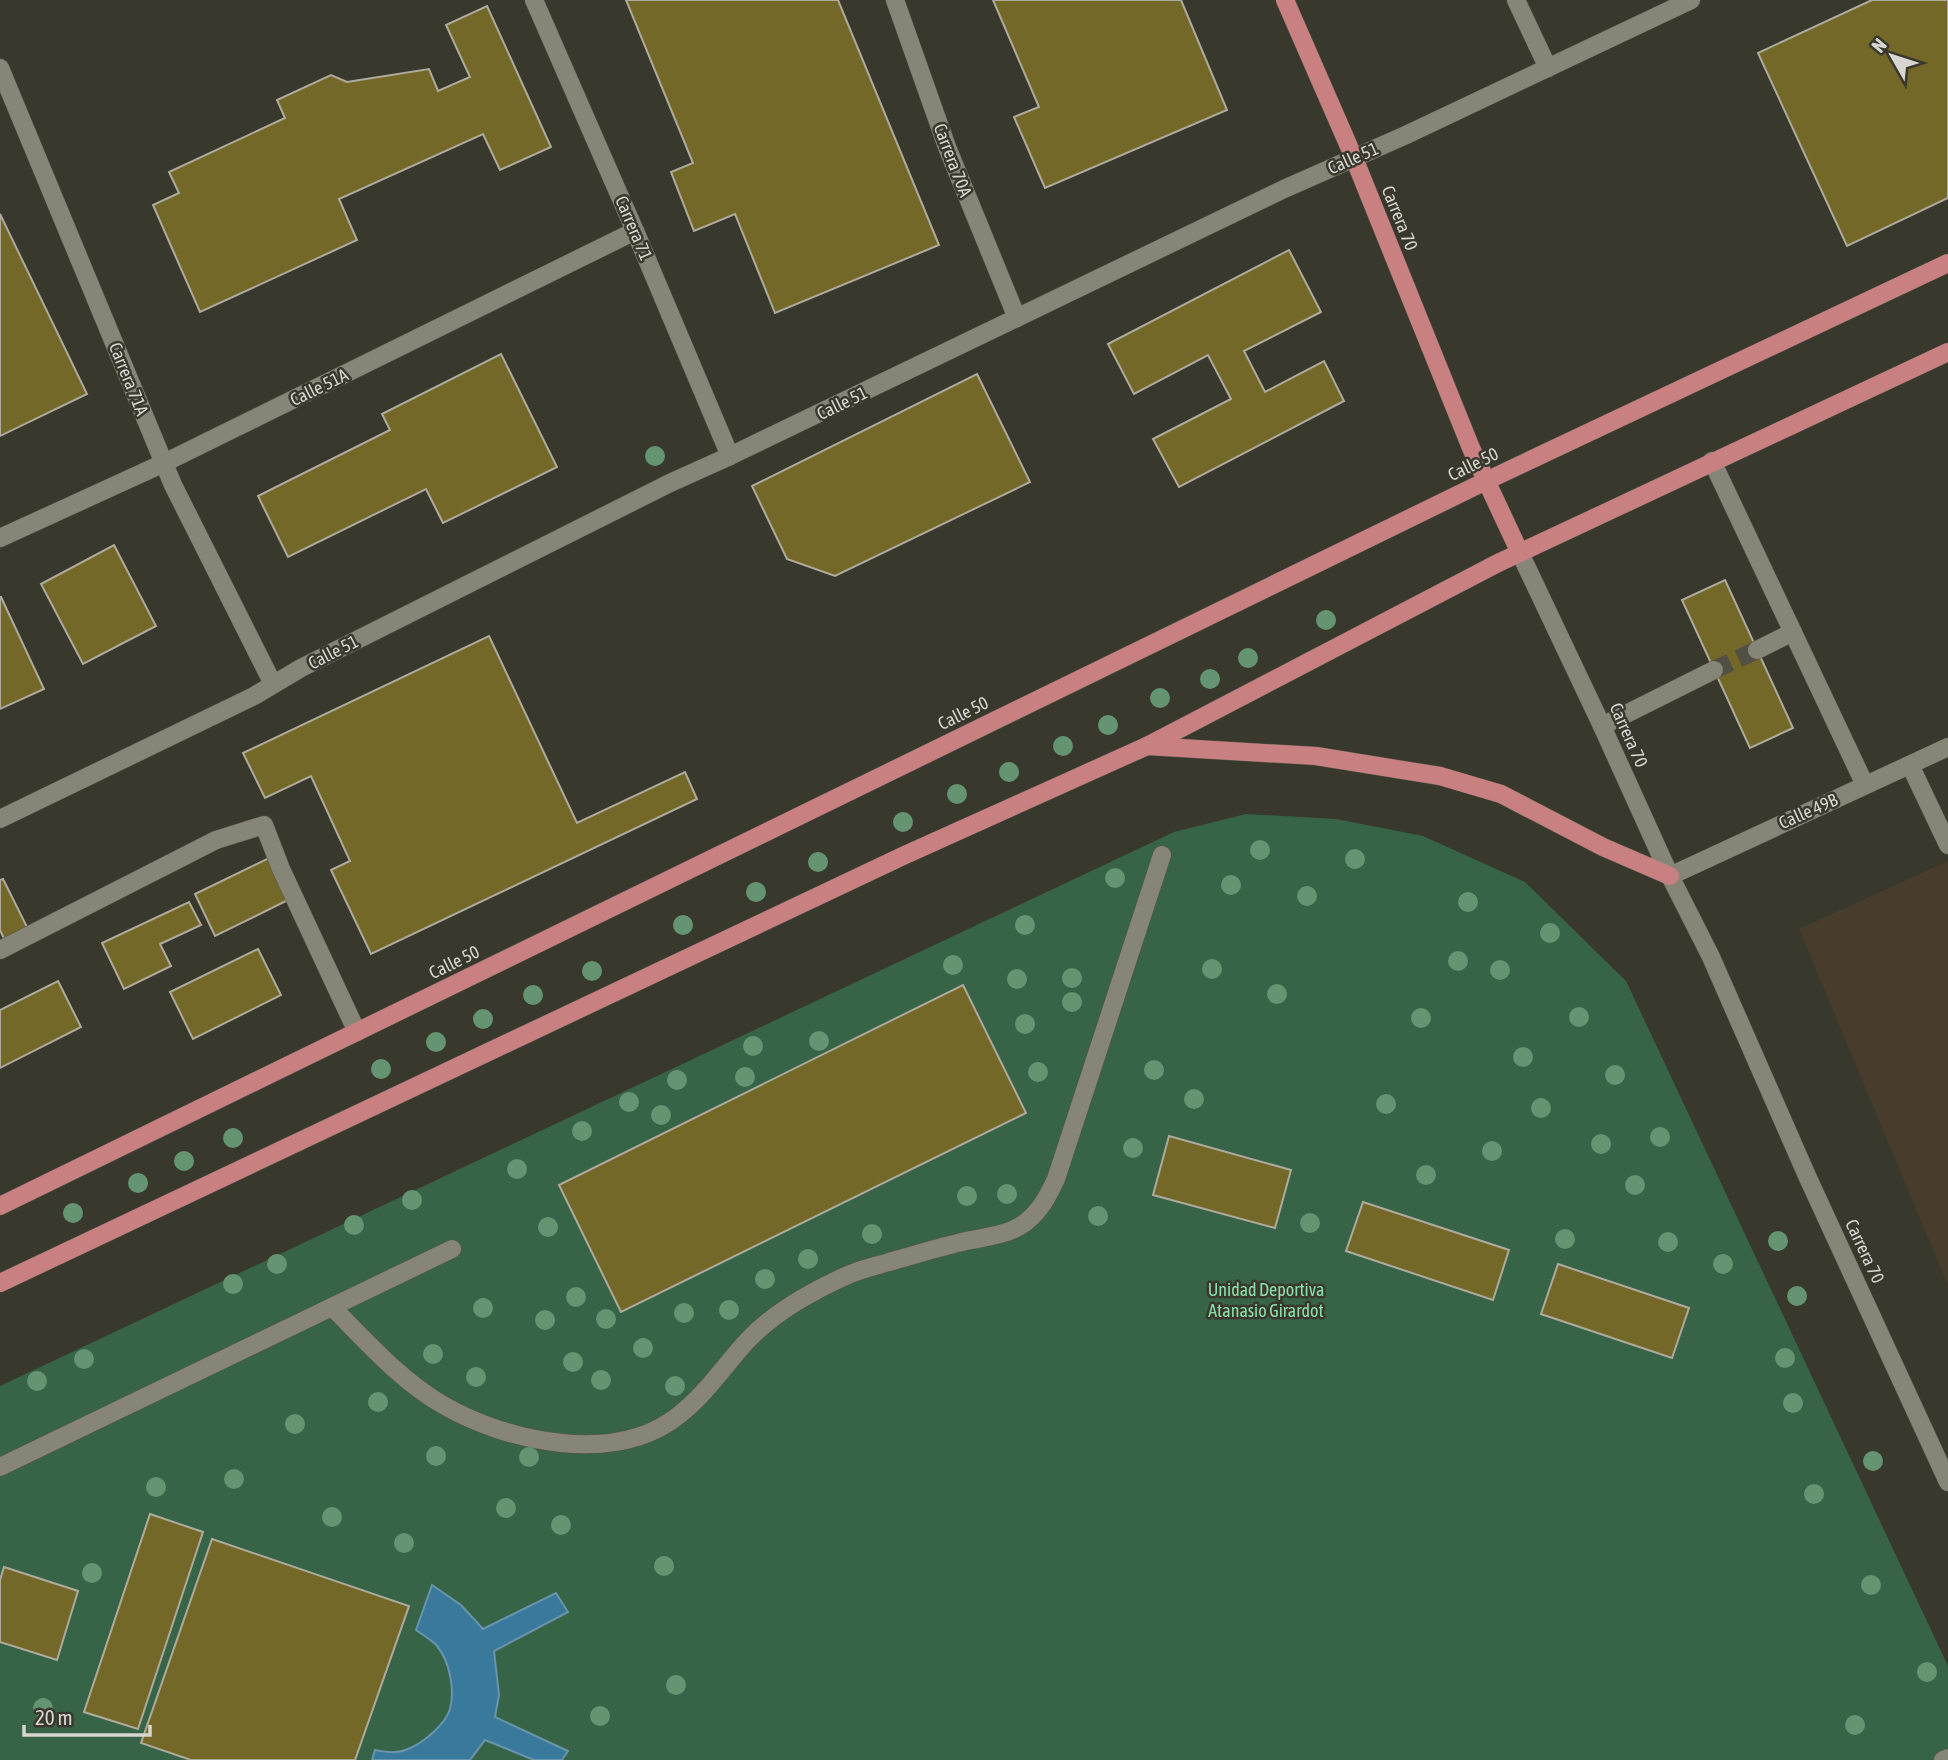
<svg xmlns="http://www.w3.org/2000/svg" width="1948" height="1760" font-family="'Asap Condensed',sans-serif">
<rect width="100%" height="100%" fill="#39382d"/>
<!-- education -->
<polygon fill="#483d2d" points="1948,861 1948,1285 1799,929"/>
<!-- green -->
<polygon fill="#376347" points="1246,814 1336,819 1423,836 1525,882 1626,981 1948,1666 1948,1760 0,1760 0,1386 1174,832"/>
<!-- water -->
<path fill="#39799c" stroke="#6995ac" stroke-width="2" d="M432 1585 461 1605 483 1629 556 1593 568 1612 494 1651 499 1695 495 1717 568 1751 562 1760H534L485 1740 470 1760H372L375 1750C386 1752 397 1754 408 1749 423 1743 445 1725 450 1709 455 1690 450 1662 437 1646 432 1640 423 1635 416 1630Z"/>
<!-- building -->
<g fill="#736828" stroke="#aeab9e" stroke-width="2">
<polygon points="626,0 838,0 939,245 775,313 735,214 694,231 671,172 693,163"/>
<polygon points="993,0 1181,0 1227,110 1045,188 1014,117 1039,107"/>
<polygon points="1872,0 1948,0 1948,198 1847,246 1758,53"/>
<polygon points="487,6 551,147 500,170 483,134 339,199 357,240 200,312 153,205 179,193 169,172 285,118 277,100 331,75 347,82 429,69 438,91 470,77 446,25"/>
<polygon points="0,214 87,394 0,436"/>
<polygon points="1289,250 1321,312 1244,351 1265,392 1324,361 1344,401 1179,487 1153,439 1231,399 1208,355 1134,394 1108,344"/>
<polygon points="501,354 557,467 443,523 426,489 288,557 258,496 390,430 382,414"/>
<polygon points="977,374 1030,482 835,576 787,559 752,486"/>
<polygon points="114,545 156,626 83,664 41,584"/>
<polygon points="1725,580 1793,728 1750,748 1682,600"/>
<polygon points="1,597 44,689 0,709 0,597"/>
<polygon points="489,636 577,823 685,772 697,799 371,954 331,870 350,861 311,776 265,798 243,753"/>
<polygon points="269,858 288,900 215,936 195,894"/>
<polygon points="3,879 29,931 6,943 0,930 0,880"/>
<polygon points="189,902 201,925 160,944 171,966 124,989 102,943"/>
<polygon points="258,949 281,995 193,1039 170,992"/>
<polygon points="58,981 81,1027 0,1068 0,1010"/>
<polygon points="963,985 1026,1113 621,1312 559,1185"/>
<polygon points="1169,1136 1291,1170 1275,1228 1153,1195"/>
<polygon points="1363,1202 1509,1250 1493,1300 1346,1251"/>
<polygon points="1558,1264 1689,1308 1672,1358 1541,1314"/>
<polygon points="150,1514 203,1532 138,1729 84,1712"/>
<polygon points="212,1539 409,1606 355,1760 191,1760 141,1743"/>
<polygon points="4,1567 78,1591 57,1660 0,1642 0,1580"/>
</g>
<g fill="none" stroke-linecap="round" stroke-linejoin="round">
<!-- minor-tunnel -->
<polyline stroke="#515045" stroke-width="18" stroke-dasharray="18 9" stroke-linecap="butt" points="1714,670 1757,650"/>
<!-- minor casing -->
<g stroke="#58564d" stroke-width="19">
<g id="minor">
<polyline points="534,0 635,231 730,456"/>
<polyline points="895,0 947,147 1017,318"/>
<polyline points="1516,0 1548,68"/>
<polyline points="0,68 173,485 273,684"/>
<polyline points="1712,461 1865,785"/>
<polyline points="0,538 164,463 635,231"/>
<polyline points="1520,553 1602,726 1670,876 1711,957 1808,1178 1948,1482"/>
<polyline points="1757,650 1793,632"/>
<polyline points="1602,726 1714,670"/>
<polyline points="1910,765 1948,845"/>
<polyline points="0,819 254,696 301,668 670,483 730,456 1284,189 1406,135 1691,0"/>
<polyline points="1670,876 1948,747"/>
<polyline points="0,950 216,840 264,825 281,869 357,1032"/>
<path d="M332 1307C367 1342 400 1380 443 1405 507 1442 616 1466 679 1415 706 1394 724 1366 747 1341 775 1311 812 1291 848 1275 861 1269 876 1266 889 1262 914 1255 940 1247 966 1241 985 1237 1010 1235 1026 1222 1041 1210 1048 1196 1056 1179L1162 855"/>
<polyline points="0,1467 452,1249"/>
<polyline points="1943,1760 1948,1758"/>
</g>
</g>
<!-- major casing -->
<g stroke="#58564d" stroke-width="19">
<g id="major">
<polyline points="1285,0 1354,158 1471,448 1520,553"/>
<polyline points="1147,746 1316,756 1440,776 1501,794 1603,847 1670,876"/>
<polyline points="0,1206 1486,481 1948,263"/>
<polyline points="0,1283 905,855 1147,746 1498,563 1948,352"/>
</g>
</g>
<!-- minor -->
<use href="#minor" stroke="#878578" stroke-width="18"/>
<!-- major -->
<use href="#major" stroke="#c88180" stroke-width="18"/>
</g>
<!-- trees -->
<g fill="#659472">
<circle cx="655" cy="456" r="10"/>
<circle cx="1326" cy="620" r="10"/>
<circle cx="1248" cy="658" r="10"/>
<circle cx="1210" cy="679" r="10"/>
<circle cx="1160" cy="698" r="10"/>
<circle cx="1108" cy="725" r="10"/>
<circle cx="1063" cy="746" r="10"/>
<circle cx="1009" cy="772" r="10"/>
<circle cx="957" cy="794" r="10"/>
<circle cx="903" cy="822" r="10"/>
<circle cx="1260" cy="850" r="10"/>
<circle cx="1355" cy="859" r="10"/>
<circle cx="818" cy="862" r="10"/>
<circle cx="1115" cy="878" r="10"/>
<circle cx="1231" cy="885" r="10"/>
<circle cx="756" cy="892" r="10"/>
<circle cx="1307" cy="896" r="10"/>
<circle cx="1468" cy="902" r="10"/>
<circle cx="683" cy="925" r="10"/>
<circle cx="1025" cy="925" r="10"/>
<circle cx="1550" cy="933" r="10"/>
<circle cx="1458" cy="961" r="10"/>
<circle cx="953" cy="965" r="10"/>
<circle cx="1212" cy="969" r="10"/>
<circle cx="1500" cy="970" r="10"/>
<circle cx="592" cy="971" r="10"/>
<circle cx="1072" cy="978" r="10"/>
<circle cx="1017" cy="979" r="10"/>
<circle cx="1277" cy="994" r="10"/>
<circle cx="533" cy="995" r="10"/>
<circle cx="1072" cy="1002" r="10"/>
<circle cx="1579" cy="1017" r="10"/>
<circle cx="1421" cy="1018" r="10"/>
<circle cx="483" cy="1019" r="10"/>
<circle cx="1025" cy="1024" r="10"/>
<circle cx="819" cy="1041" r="10"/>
<circle cx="436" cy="1042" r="10"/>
<circle cx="753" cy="1046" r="10"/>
<circle cx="1523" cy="1057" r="10"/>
<circle cx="381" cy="1069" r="10"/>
<circle cx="1154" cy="1070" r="10"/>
<circle cx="1038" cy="1072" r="10"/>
<circle cx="1615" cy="1075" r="10"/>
<circle cx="745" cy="1077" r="10"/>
<circle cx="677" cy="1080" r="10"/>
<circle cx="1194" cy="1099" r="10"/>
<circle cx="629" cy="1102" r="10"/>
<circle cx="1386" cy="1104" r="10"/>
<circle cx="1541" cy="1108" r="10"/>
<circle cx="661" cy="1115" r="10"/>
<circle cx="582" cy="1131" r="10"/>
<circle cx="1660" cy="1137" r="10"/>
<circle cx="233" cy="1138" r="10"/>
<circle cx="1601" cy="1144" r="10"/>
<circle cx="1133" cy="1148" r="10"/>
<circle cx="1492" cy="1151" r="10"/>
<circle cx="184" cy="1161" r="10"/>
<circle cx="517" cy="1169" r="10"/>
<circle cx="1426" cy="1175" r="10"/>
<circle cx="138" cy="1183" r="10"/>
<circle cx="1635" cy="1185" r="10"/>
<circle cx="1007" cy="1194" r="10"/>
<circle cx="967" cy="1196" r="10"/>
<circle cx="412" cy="1200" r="10"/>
<circle cx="73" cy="1213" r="10"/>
<circle cx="1098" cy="1216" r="10"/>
<circle cx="1310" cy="1223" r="10"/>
<circle cx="354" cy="1225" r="10"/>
<circle cx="548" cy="1227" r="10"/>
<circle cx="872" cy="1234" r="10"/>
<circle cx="1565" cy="1239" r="10"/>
<circle cx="1778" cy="1241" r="10"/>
<circle cx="1668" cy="1242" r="10"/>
<circle cx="808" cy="1259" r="10"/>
<circle cx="277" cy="1264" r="10"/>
<circle cx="1723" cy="1264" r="10"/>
<circle cx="765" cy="1279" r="10"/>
<circle cx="233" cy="1284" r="10"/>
<circle cx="1797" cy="1296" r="10"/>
<circle cx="576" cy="1297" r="10"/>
<circle cx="483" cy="1308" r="10"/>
<circle cx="729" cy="1310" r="10"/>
<circle cx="684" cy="1313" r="10"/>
<circle cx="606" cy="1319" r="10"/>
<circle cx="545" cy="1320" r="10"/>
<circle cx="643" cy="1348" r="10"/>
<circle cx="433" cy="1354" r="10"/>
<circle cx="1785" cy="1358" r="10"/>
<circle cx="84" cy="1359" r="10"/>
<circle cx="573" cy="1362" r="10"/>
<circle cx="476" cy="1377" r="10"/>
<circle cx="601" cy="1380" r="10"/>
<circle cx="37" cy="1381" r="10"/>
<circle cx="675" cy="1386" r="10"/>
<circle cx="378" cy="1402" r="10"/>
<circle cx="1793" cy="1403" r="10"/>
<circle cx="295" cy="1424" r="10"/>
<circle cx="436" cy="1456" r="10"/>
<circle cx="529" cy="1457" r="10"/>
<circle cx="1873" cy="1461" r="10"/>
<circle cx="234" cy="1479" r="10"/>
<circle cx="156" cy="1487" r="10"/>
<circle cx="1814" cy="1494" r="10"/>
<circle cx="506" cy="1508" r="10"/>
<circle cx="332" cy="1517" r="10"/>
<circle cx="561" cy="1525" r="10"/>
<circle cx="404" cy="1543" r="10"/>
<circle cx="664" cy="1566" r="10"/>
<circle cx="92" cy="1573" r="10"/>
<circle cx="1871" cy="1585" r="10"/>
<circle cx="1927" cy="1672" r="10"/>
<circle cx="676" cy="1685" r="10"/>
<circle cx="43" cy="1708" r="10"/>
<circle cx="600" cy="1716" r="10"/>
<circle cx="1855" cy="1725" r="10"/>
</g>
<g text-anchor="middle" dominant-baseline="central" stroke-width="5" stroke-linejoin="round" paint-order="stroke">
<!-- street labels -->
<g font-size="18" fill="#d8d6d0" stroke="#39382d">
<text transform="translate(1353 158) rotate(-24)">Calle 51</text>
<text transform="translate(953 160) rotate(69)">Carrera 70A</text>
<text transform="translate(1400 218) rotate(68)">Carrera 70</text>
<text transform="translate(634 228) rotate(67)">Carrera 71</text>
<text transform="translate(129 379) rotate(68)">Carrera 71A</text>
<text transform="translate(319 387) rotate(-26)">Calle 51A</text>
<text transform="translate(842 403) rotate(-26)">Calle 51</text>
<text transform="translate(1473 464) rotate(-26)">Calle 50</text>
<text transform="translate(333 652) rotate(-27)">Calle 51</text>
<text transform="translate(963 713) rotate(-26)">Calle 50</text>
<text transform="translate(1629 735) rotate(66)">Carrera 70</text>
<text transform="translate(1808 811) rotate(-24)">Calle 49B</text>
<text transform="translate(454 962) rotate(-26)">Calle 50</text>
<text transform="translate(1865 1251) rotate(65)">Carrera 70</text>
</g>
<!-- park labels -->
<g font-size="18" fill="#89e0aa" stroke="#39382d">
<text x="1266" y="1289">Unidad Deportiva<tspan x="1266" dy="21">Atanasio Girardot</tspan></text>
</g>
</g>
<!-- north arrow -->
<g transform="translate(1892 56) rotate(309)" stroke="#39382d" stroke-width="5" paint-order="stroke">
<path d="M0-5L12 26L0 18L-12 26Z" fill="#d8d6d0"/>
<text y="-10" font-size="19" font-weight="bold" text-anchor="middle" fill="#d8d6d0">N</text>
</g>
<!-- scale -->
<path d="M24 1725v10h126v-10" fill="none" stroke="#d8d6d0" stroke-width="3.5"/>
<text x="35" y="1725" font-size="21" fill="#d8d6d0" stroke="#39382d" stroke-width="5" paint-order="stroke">20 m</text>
</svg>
